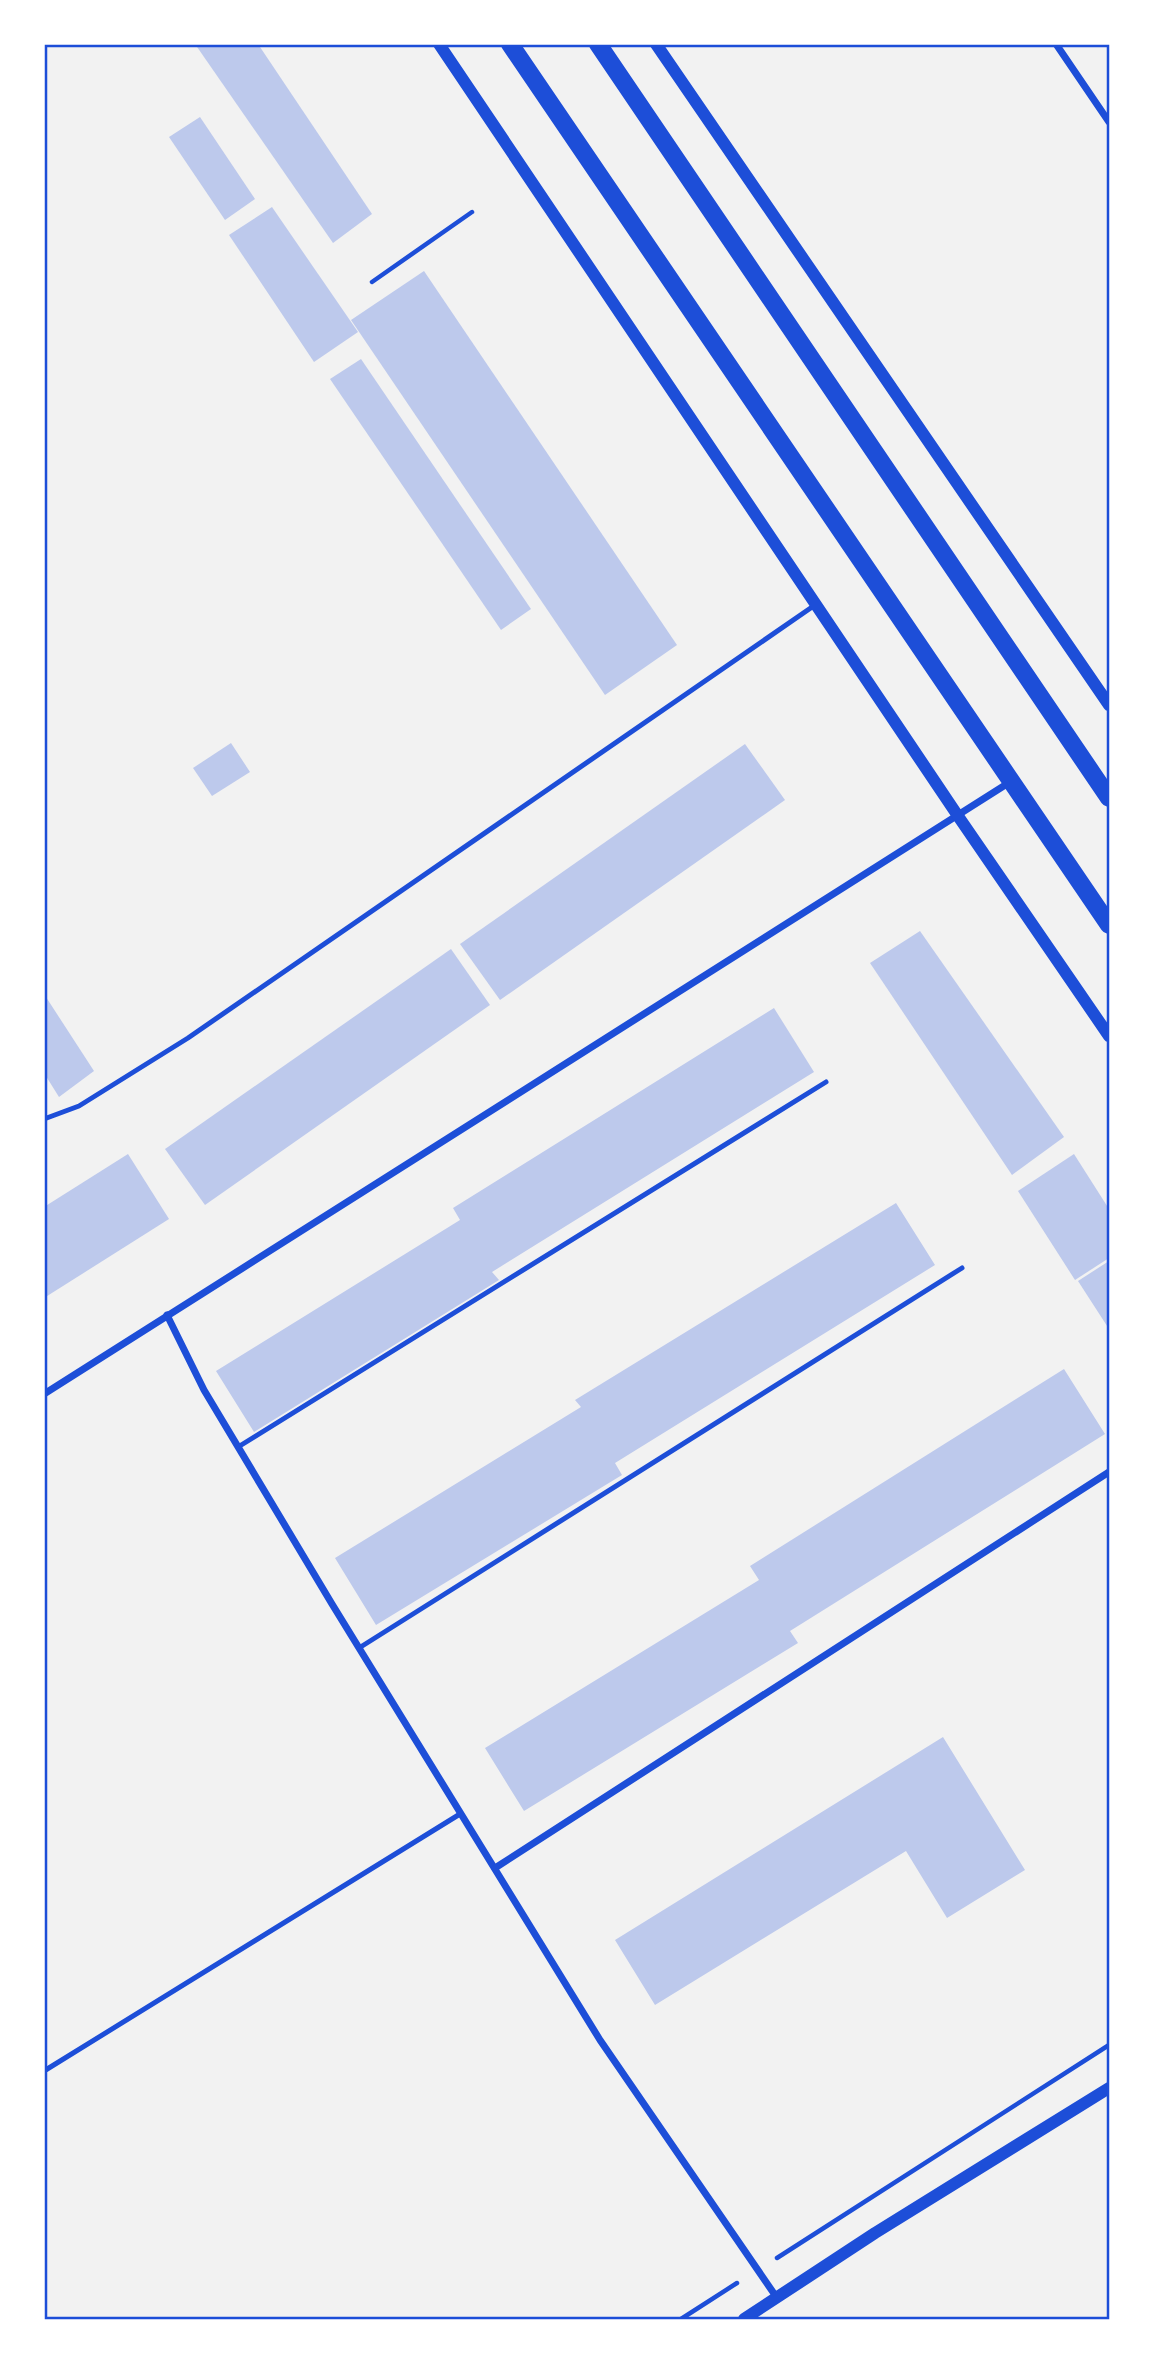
<svg xmlns="http://www.w3.org/2000/svg" width="1153" height="2363" font-family="'Asap Condensed',sans-serif">
<rect width="100%" height="100%" fill="#f2f2f2"/>
<!-- building -->
<g fill="#bdc9ec">
<polygon points="195,44 258,44 372,214 333,243"/>
<polygon points="200,117 255,199 225,220 169,137"/>
<polygon points="272,207 358,332 314,362 229,235"/>
<polygon points="424,271 677,645 605,695 351,320"/>
<polygon points="361,359 531,609 501,630 330,379"/>
<polygon points="231,743 250,772 212,796 193,768"/>
<polygon points="745,744 785,800 500,1000 460,944"/>
<polygon points="920,931 1064,1137 1012,1175 870,963"/>
<polygon points="451,949 490,1005 205,1205 165,1149"/>
<polygon points="44,994 94,1071 59,1097 44,1073"/>
<polygon points="774,1008 814,1072 492,1272 499,1280 254,1432 216,1371 460,1220 453,1208"/>
<polygon points="128,1154 169,1219 44,1298 44,1207"/>
<polygon points="1074,1154 1109,1209 1109,1258 1075,1280 1018,1191"/>
<polygon points="896,1203 935,1265 615,1463 622,1475 376,1625 335,1558 581,1407 575,1400"/>
<polygon points="1109,1261 1109,1329 1078,1281"/>
<polygon points="1064,1369 1105,1434 790,1631 798,1643 524,1811 485,1748 759,1580 750,1566"/>
<polygon points="943,1737 1025,1870 947,1918 906,1851 655,2005 615,1940"/>
</g>
<g fill="none" stroke-linecap="round" stroke-linejoin="round">
<!-- path -->
<g stroke="#1d4ed8" stroke-width="4.5">
<polyline points="372,282 472,212"/>
<polyline points="777,2258 1109,2045"/>
<polyline points="681,2319 737,2283"/>
</g>
<!-- service -->
<g stroke="#1d4ed8" stroke-width="5">
<polyline points="44,1119 79,1106 188,1038 815,605"/>
<polyline points="238,1447 826,1082"/>
<polyline points="359,1648 962,1268"/>
<polyline points="44,2071 460,1814"/>
</g>
<!-- minor -->
<g stroke="#1d4ed8" stroke-width="7">
<polyline points="1056,44 1109,122"/>
<polyline points="167,1315 204,1390 332,1604 600,2040 777,2298"/>
<polyline points="44,1394 1010,782"/>
<polyline points="495,1868 1109,1472"/>
</g>
<!-- tertiary -->
<g stroke="#1d4ed8" stroke-width="12">
<polyline points="439,44 958,816 1109,1036"/>
<polyline points="656,44 1109,705"/>
<polyline points="744,2319 875,2233 1109,2088"/>
</g>
<!-- primary -->
<g stroke="#1d4ed8" stroke-width="18">
<polyline points="510,44 1109,925"/>
<polyline points="598,44 1109,798"/>
</g>
</g>
<!-- border -->
<rect width="1153" height="2363" fill="none" stroke="#ffffff" stroke-width="91"/>
<rect x="46" y="46" width="1062" height="2272" fill="none" stroke="#1d4ed8" stroke-width="2.5"/>
</svg>
